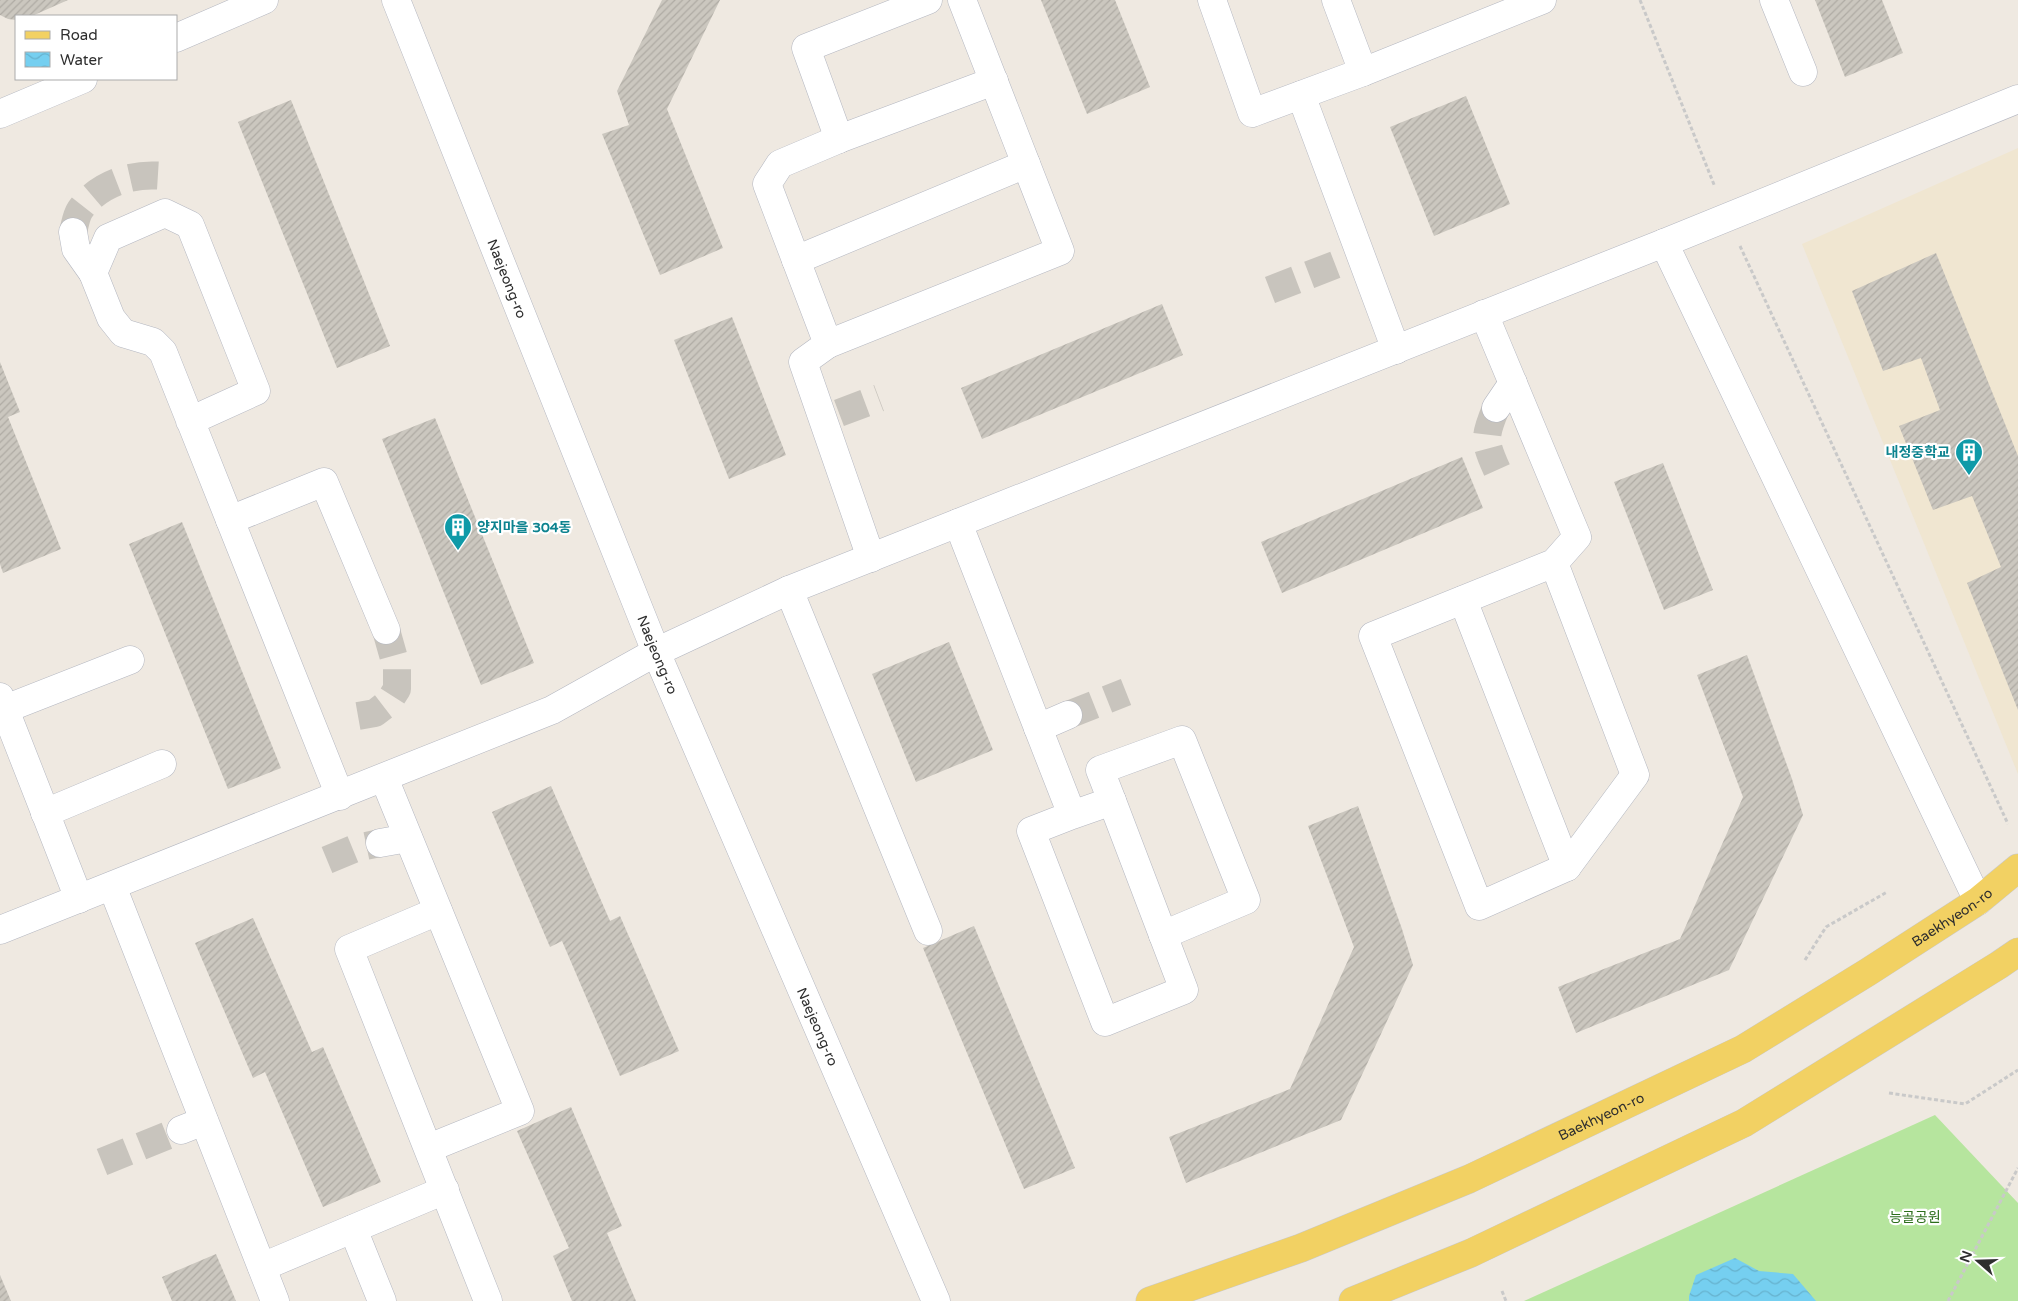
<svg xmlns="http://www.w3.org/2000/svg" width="2018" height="1301" font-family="'Varela Round','Noto Sans KR',sans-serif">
<defs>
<pattern id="water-waves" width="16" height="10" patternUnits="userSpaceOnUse" patternTransform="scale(1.25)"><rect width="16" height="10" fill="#75cff0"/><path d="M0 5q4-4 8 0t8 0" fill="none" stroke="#66b2ce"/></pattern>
<pattern id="building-hatch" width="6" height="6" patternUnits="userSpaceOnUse" patternTransform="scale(1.25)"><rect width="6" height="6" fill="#cbc7bf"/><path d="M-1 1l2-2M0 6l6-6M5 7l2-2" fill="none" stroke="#afaba4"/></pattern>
</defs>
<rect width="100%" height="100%" fill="#efe9e1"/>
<!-- education -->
<polygon fill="#f0e6d1" points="2018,148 2018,774 1802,244"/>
<!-- grass -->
<polygon fill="#b6e59e" points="1935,1115 2018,1203 2018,1301 1524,1301"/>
<!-- water -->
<polygon fill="url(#water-waves)" points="1735,1258 1759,1271 1793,1274 1816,1301 1689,1301 1689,1296 1696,1275"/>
<!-- building -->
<g fill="url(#building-hatch)">
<polygon points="0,0 68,0 32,16 16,16 16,20 8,19 0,15"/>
<polygon points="662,0 720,0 667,109 723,248 660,275 602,134 629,125 617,91"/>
<polygon points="1041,0 1115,0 1150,87 1087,114"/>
<polygon points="1815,0 1882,0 1903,53 1845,77"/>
<polygon points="1466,96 1510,204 1434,236 1390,127"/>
<polygon points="291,100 390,346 337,368 238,122"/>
<polygon points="1936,253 2018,456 2018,710 1967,583 2001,567 1972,496 1933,510 1899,426 1940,410 1921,358 1883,371 1852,291"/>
<polygon points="1162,304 1183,355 982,439 961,388"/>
<polygon points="732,317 786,455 729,479 674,340"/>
<polygon points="0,362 20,412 8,417 61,549 3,573 0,564"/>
<polygon points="435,418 534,663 481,685 382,439"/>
<polygon points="1462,457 1483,508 1282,593 1261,542"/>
<polygon points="1663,463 1713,590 1664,610 1614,482"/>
<polygon points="182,522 281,768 228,789 129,544"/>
<polygon points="949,642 993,750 916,782 872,674"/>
<polygon points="1747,655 1792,779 1803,815 1729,970 1576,1033 1558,987 1680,939 1743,797 1697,675"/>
<polygon points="551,786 610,921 620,916 679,1051 620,1076 562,941 550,947 492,812"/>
<polygon points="1358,806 1402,929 1413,965 1341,1120 1186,1183 1169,1137 1290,1089 1354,947 1308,826"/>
<polygon points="253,918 312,1052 323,1047 381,1182 323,1207 265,1072 253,1078 195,943"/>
<polygon points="974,926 1075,1168 1024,1189 923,948"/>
<polygon points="571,1107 622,1226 607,1233 636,1301 572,1301 553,1256 569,1248 517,1131"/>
<polygon points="216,1254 236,1301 172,1301 162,1277"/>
<polygon points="0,1275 11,1301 0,1301"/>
</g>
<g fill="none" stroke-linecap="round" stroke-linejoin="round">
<!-- minor-tunnel -->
<g stroke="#c8c4bd" stroke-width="28" stroke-dasharray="28 14" stroke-linecap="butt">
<path d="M73 232C75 225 76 216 80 210 99 182 138 171 169 177"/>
<polyline points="1270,290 1340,263"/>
<path d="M1496 408C1484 437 1484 441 1497 470"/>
<polyline points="839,413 879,398"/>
<polyline points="1068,715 1126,692"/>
<polyline points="358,716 375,713 388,703 397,689 397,669 386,630"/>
<polyline points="327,860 356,848 380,843"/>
<polyline points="102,1162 181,1130"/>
</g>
<!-- minor casing -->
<g stroke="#b4b7c1" stroke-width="29">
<g id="minor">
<path id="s1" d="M396 0 656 652 936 1301"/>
<polyline points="1212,0 1252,113 1363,72 1336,0"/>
<polyline points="1774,0 1803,72"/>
<polyline points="176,38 264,0"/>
<polyline points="1363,72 1542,0"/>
<polyline points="1301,95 1396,350"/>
<polyline points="0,114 83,79"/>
<polyline points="839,139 806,48 928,0"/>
<polyline points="73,232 76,249 93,273"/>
<polyline points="1664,243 1978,901"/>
<polyline points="796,260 1026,164"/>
<polyline points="1484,314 1577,537 1554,563 1635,775 1567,867 1479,906 1373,636 1554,563"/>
<polyline points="828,344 1060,251 962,0"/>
<polyline points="1496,408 1513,383"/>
<polyline points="190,421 256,391 190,225 165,213 108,238 93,273 111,318 123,333 153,342 163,352 340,796"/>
<polyline points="230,520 324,482 386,630"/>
<polyline points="958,523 1072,815 1112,801 1100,770 1182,740 1246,900 1163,935 1184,990 1105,1022 1031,831 1072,815"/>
<polyline points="871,558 803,362 828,344 767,184 780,164 839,139 994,81"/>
<polyline points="789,590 928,931"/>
<polyline points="1463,600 1567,867"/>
<polyline points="0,697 79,899"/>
<polyline points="5,709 130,660"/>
<polyline points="1038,728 1068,715"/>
<polyline points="384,778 520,1111 429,1148"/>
<polyline points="1112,801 1163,935"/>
<polyline points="45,813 162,764"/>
<polyline points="380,843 408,838"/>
<polyline points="112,886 275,1301"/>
<polyline points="438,911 349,949 488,1301"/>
<polyline points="0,930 552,710 656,652 789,590 1664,243 2018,99"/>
<polyline points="181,1130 204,1121"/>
<polyline points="353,1229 382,1301"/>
<polyline points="262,1267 445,1190"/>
</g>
</g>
<!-- major casing -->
<g stroke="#c9c9c9" stroke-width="29">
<g id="major">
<path id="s2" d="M1150 1301 1301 1248 1469 1179 1743 1049 1868 972 1978 901 2018 868"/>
<polyline points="1353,1301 1471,1253 1744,1123 1999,965 2018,952"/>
</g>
</g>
<!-- path -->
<g stroke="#c9c9c9" stroke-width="3" stroke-dasharray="4 2.5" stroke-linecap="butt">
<polyline points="1640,0 1715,187"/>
<polyline points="1740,246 2008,824"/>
<polyline points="1805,960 1826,927 1887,892"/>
<polyline points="1889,1093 1965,1104 2018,1070"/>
<polyline points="1502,1291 1506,1301"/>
<polyline points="1948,1301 2018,1168"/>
</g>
<!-- minor -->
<use href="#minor" stroke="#fff" stroke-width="28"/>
<!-- major -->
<use href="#major" stroke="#f2d163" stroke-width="28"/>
</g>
<!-- icons -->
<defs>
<g id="building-pin" transform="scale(1.4375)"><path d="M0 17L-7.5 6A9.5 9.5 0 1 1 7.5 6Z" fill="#0f9aa8" stroke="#fff"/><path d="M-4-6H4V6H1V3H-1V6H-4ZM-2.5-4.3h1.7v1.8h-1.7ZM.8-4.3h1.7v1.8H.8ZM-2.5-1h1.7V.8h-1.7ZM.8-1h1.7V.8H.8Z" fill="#fff"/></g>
</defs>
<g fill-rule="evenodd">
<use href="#building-pin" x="1969" y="452"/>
<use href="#building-pin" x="458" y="527"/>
</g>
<g text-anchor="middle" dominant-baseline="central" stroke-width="4.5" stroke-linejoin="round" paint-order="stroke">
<!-- street labels -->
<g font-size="14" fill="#2e2e2e" stroke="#fff">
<text stroke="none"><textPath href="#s1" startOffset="300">Naejeong-ro</textPath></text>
<text stroke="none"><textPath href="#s1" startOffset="705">Naejeong-ro</textPath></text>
<text stroke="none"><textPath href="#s2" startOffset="892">Baekhyeon-ro</textPath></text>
<text stroke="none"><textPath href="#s1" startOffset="1110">Naejeong-ro</textPath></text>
<text stroke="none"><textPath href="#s2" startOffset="488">Baekhyeon-ro</textPath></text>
</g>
<!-- culture labels -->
<g font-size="14" font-weight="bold" fill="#0d838f" stroke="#fff" text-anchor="end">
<text x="1950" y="452">내정중학교</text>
<text x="477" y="527" text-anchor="start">양지마을 304동</text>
</g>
<!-- park labels -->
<g font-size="14" fill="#2c6e1b" stroke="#fff">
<text x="1915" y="1217">능골공원</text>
</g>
</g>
<!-- legend -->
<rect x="15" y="15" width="162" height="65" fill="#ffffff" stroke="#ababab"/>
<rect x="25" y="31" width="25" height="8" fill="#f2d163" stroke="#ababab"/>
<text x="60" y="40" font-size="15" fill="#2e2e2e">Road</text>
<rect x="25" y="52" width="25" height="15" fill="url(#water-waves)" stroke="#ababab"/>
<text x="60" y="65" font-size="15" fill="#2e2e2e">Water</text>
<!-- north arrow -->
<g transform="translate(1978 1261) rotate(290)" stroke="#ffffff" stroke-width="4" paint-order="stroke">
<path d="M0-4L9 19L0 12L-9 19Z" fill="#2e2e2e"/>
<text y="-8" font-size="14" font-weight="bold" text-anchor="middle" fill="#2e2e2e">N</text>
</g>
</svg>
